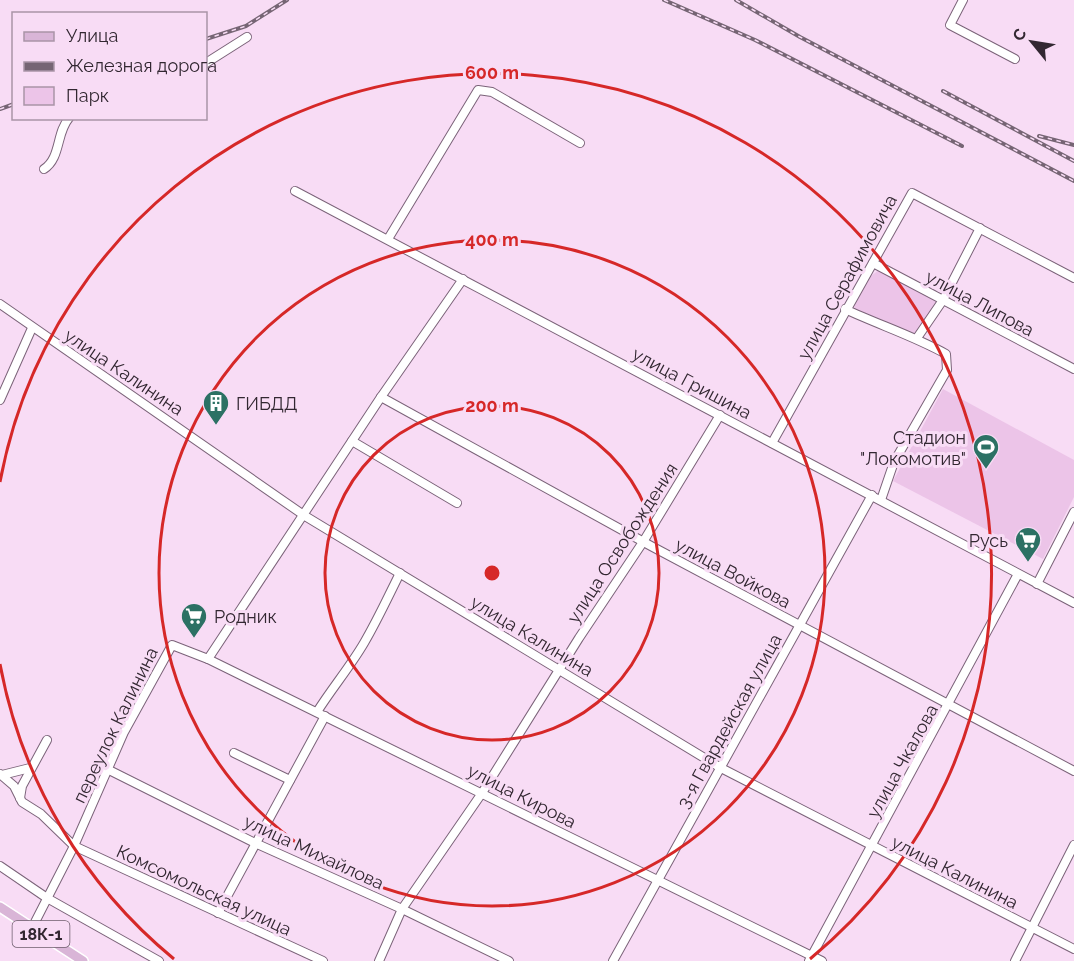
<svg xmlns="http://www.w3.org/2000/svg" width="1074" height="961" font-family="Raleway,sans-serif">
<rect width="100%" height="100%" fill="#f8dcf5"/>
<!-- green -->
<g fill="#ecc4e8">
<polygon points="879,270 938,301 916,334 855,311 854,303 868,278"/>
<polygon points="943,389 1074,460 1074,497 1043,559 893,481"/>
</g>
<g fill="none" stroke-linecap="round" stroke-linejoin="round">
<!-- minor casing -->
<g stroke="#7b6379" stroke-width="10">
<g id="minor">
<polyline points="963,0 950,25 1015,59"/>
<polyline points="206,63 247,37"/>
<path d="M44 169C61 158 56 133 69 118"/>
<polyline points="295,191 1074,603"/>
<polyline points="388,239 478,90 492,92 580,143"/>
<polyline points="873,263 1074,369"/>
<polyline points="0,304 305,516 721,768 1074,949"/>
<path d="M845 309C879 325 914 336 946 354L947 370 894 462 881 500"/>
<polyline points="917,338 943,300 980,228"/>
<polyline points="381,397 651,546 1074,771"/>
<polyline points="0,400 32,328"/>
<polyline points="352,441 457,503"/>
<polyline points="772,443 912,193 1074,278"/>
<polyline points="1037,584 1074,512"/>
<polyline points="208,659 822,961"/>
<path d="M317 712C332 688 350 667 364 643 377 621 388 597 400 573"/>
<polyline points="234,753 290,780"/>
<polyline points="107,769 255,843 402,909 509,961"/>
<polyline points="0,774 14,786 22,802 41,814 74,846 323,961"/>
<polyline points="2,775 30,768"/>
<polyline points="20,798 22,786 47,740"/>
<polyline points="0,866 47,898 159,961"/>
<polyline points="218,913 325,716"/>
<polyline points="32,928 74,846 124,732 172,645 208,659 381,397 463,279"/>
<polyline points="379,961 402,909 482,793 579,638 643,542 720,415"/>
<polyline points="613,961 872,495"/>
<polyline points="809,961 1018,574"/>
<polyline points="1015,961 1074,845"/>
</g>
</g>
<!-- major casing -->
<g stroke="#fff" stroke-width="12">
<polyline id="major" points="0,907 83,961"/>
</g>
<!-- minor -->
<use href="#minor" stroke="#fff" stroke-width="8"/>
<!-- major -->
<use href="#major" stroke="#d9b5d7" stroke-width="9"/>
<!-- rail casing -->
<g stroke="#766574" stroke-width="4">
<g id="rail">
<polyline points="664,0 755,40 962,146"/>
<polyline points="736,0 800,37 1074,181"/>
<polyline points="206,39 246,26 287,0"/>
<polyline points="943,91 1074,161"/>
<polyline points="0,109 14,104"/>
<polyline points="1039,136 1074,145"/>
</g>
</g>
<!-- rail -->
<use href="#rail" stroke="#f8dcf5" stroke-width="1.5" stroke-dasharray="4.5" stroke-linecap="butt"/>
</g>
<!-- distance rings -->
<g fill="none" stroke="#d62828" stroke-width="3">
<circle cx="492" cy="573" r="167"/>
<circle cx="492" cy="573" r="333"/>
<path d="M174 959A500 500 0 0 1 0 664M0 482A500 500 0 1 1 810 959"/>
</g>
<!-- icons -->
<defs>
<g id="building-pin" transform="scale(1.35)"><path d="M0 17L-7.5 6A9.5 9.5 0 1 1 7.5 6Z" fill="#2c7164" stroke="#f8dcf5"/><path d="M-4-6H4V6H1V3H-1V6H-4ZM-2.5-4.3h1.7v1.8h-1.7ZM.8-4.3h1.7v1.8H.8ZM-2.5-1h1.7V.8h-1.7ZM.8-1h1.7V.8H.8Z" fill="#fff"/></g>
<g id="stadium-pin" transform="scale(1.35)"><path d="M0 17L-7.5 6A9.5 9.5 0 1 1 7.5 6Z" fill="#2c7164" stroke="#f8dcf5"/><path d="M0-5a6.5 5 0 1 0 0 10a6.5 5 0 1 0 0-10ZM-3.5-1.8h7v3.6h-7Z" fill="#fff"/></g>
<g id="supermarket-pin" transform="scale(1.35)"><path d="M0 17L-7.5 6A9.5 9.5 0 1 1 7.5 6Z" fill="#2c7164" stroke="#f8dcf5"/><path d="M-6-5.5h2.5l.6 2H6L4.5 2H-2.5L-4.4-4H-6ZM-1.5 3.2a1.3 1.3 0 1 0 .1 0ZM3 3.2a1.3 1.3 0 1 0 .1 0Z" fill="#fff"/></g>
</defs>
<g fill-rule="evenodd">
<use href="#building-pin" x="216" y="403"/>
<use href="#stadium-pin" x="986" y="447"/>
<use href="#supermarket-pin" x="1028" y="540"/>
<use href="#supermarket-pin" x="194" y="616"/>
</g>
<g text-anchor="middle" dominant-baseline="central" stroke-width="6" stroke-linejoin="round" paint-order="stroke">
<!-- shield labels -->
<rect fill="#f8dcf5" stroke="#6d5d6c" stroke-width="1.5" x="12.5" y="921" width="57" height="26" rx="4.5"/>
<g font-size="16" font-weight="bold" fill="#322731">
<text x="41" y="934">18К-1</text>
</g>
<!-- street labels -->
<g font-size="18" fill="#322731" stroke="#f8dcf5">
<text transform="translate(847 277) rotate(-61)">улица Серафимовича</text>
<text transform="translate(980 303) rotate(28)">улица Липова</text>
<text transform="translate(124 372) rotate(34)">улица Калинина</text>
<text transform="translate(692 383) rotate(28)">улица Гришина</text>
<text transform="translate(622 543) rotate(-57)">улица Освобождения</text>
<text transform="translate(733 573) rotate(28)">улица Войкова</text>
<text transform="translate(532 636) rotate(31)">улица Калинина</text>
<text transform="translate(729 721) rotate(-61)">3-я Гвардейская улица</text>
<text transform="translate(115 725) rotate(-64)">переулок Калинина</text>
<text transform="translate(902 761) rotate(-61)">улица Чкалова</text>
<text transform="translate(522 796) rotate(27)">улица Кирова</text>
<text transform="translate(314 852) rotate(25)">улица Михайлова</text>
<text transform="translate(955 872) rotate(27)">улица Калинина</text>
<text transform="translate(204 890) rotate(25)">Комсомольская улица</text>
</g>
<!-- poi labels -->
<g font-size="18" fill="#322731" stroke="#f8dcf5" text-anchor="start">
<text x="236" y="403">ГИБДД</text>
<text x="966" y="437" text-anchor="end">Стадион<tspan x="966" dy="21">"Локомотив"</tspan></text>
<text x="1008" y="540" text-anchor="end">Русь</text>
<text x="214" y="616">Родник</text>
</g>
</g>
<circle cx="492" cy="573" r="9" fill="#d62828" stroke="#f8dcf5" stroke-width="3"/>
<g font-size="18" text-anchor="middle" font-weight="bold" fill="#d62828" stroke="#f8dcf5" stroke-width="6" stroke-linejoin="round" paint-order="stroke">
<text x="492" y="79">600 m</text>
<text x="492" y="246">400 m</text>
<text x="492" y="412">200 m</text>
</g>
<!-- legend -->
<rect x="12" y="12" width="195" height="108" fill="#f8dcf5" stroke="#a994a7" stroke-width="1.5"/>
<rect x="24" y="32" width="30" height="9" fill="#d9b5d7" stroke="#a994a7" stroke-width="1.5"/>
<text x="66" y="42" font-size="18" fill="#322731">Улица</text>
<rect x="24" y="62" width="30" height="9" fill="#766574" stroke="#a994a7" stroke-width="1.5"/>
<text x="66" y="72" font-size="18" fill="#322731">Железная дорога</text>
<rect x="24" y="87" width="30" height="18" fill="#ecc4e8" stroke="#a994a7" stroke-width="1.5"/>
<text x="66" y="102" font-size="18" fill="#322731">Парк</text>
<!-- north arrow -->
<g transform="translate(1032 42) rotate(300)" stroke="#f8dcf5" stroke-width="4.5" paint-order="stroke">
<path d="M0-4.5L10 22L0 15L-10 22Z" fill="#322731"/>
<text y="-9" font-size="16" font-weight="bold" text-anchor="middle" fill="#322731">С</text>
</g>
</svg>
